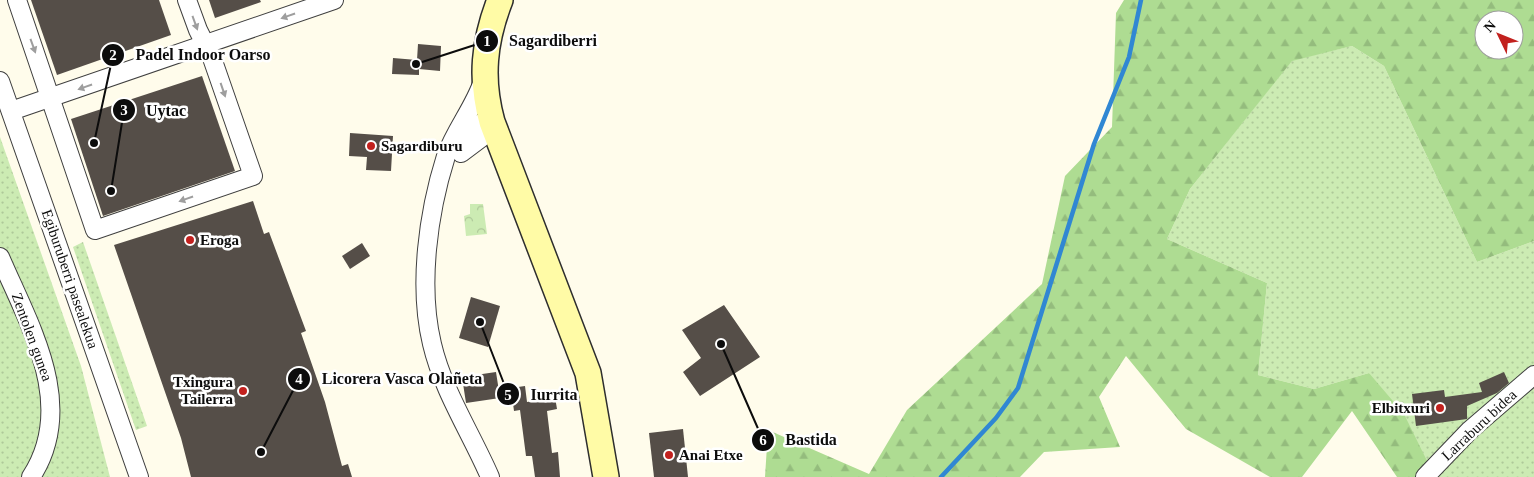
<svg xmlns="http://www.w3.org/2000/svg" width="1534" height="477" font-family="Georgia,serif">
<defs>
<pattern id="grass-dots" width="8" height="8" patternUnits="userSpaceOnUse" patternTransform="scale(1.25)"><rect width="8" height="8" fill="#ccebb3"/><path d="M2 2h.1M6 6h.1" fill="none" stroke="#aec899" stroke-width="1.8" stroke-linecap="round"/></pattern>
<pattern id="forest-firs" width="22" height="20" patternUnits="userSpaceOnUse" patternTransform="scale(1.25)"><rect width="22" height="20" fill="#aedc92"/><path d="M5 1l3.5 6h-7zM16 11l3.5 6h-7z" fill="#94bc7d"/></pattern>
<pattern id="park-crowns" width="20" height="18" patternUnits="userSpaceOnUse" patternTransform="scale(1.25)"><rect width="20" height="18" fill="#ccebb3"/><path d="M2 6a3 3 0 1 1 6 0M12 15a3 3 0 1 1 6 0" fill="none" stroke="#aec899"/></pattern>
</defs>
<rect width="100%" height="100%" fill="#fffceb"/>
<!-- grass -->
<g fill="url(#grass-dots)">
<polygon points="1352,46 1384,66 1477,262 1534,241 1534,477 1417,477 1369,373 1314,389 1258,375 1267,283 1167,239 1190,189 1292,60"/>
<polygon points="0,137 81,366 110,477 0,477"/>
<polygon points="83,242 147,426 136,430 73,247"/>
</g>
<!-- forest -->
<path fill="url(#forest-firs)" fill-rule="evenodd" d="M1124 0H1534V241L1477 262 1384 66 1352 46 1292 61 1190 189 1167 239 1267 283 1258 375 1314 389 1369 373 1404 414 1430 467 1417 477H1397L1352 411 1302 477H1270L1186 429 1126 356 1099 397 1120 447 1044 452 1020 477H765L768 430 869 474 907 410 1042 284 1065 176 1112 127 1116 13ZM1484 20H1514V50H1484Z"/>
<!-- park -->
<polygon fill="url(#park-crowns)" points="470,204 483,204 487,234 466,236 464,216 470,214"/>
<g fill="none" stroke-linecap="round" stroke-linejoin="round">
<!-- stream -->
<polyline stroke="#3087d3" stroke-width="4.5" points="941,477 996,418 1018,388 1094,144 1129,57 1141,0"/>
</g>
<!-- building -->
<g fill="#554e48">
<polygon points="31,0 159,0 171,35 57,75"/>
<polygon points="209,0 260,0 261,2 215,18"/>
<polygon points="418,44 441,46 440,71 419,69 419,75 392,74 393,58 417,60"/>
<polygon points="202,76 235,171 103,216 71,119"/>
<polygon points="350,133 393,136 391,171 366,170 367,157 349,156"/>
<polygon points="253,201 264,234 269,232 306,331 301,333 325,402 342,466 348,464 352,477 191,477 181,438 114,245"/>
<polygon points="362,243 370,256 350,269 342,256"/>
<polygon points="471,297 500,306 488,347 459,338"/>
<polygon points="724,305 760,357 700,396 683,372 701,358 682,330"/>
<polygon points="496,372 500,398 466,403 462,377"/>
<polygon points="1504,372 1509,383 1497,393 1467,406 1467,419 1416,426 1412,394 1444,390 1445,397 1482,392 1479,383"/>
<polygon points="525,386 527,402 555,397 557,409 547,411 552,453 558,452 560,477 535,477 532,456 526,456 520,410 514,411 511,388"/>
<polygon points="683,429 688,477 654,477 649,433"/>
</g>
<g fill="none" stroke-linecap="round" stroke-linejoin="round">
<!-- street casing -->
<g stroke="#3f3f3f" stroke-width="20">
<g id="street">
<polyline points="17,0 95,230 253,176 212,58 198,30 187,0"/>
<polyline points="0,81 139,477"/>
<path d="M483 81C474 108 455 130 446 156 428 213 418 286 432 344 443 391 471 433 490 477"/>
<polyline points="11,111 334,0"/>
<polyline points="456,137 473,125 492,122 481,138 461,153"/>
<path d="M0 257C29 325 78 405 31 477"/>
<polyline points="1425,477 1470,430 1534,375"/>
</g>
</g>
<!-- secondary casing -->
<g stroke="#2e2e2e" stroke-width="28">
<path id="secondary" d="M500 0C484 41 480 79 492 122L588 373 606 477"/>
</g>
<!-- street -->
<use href="#street" stroke="#fff" stroke-width="18"/>
<!-- secondary -->
<use href="#secondary" stroke="#fffba6" stroke-width="25"/>
</g>
<!-- one-way arrows -->
<defs><path id="oneway-solid" d="M-6-.8H1V-3.2L6.5 0L1 3.2V.8H-6Z" transform="scale(1.25)"/></defs>
<g fill="#9e9e9e">
<use href="#oneway-solid" transform="translate(288 16) rotate(161)"/>
<use href="#oneway-solid" transform="translate(195 23) rotate(70)"/>
<use href="#oneway-solid" transform="translate(33 46) rotate(70)"/>
<use href="#oneway-solid" transform="translate(85 87) rotate(161)"/>
<use href="#oneway-solid" transform="translate(223 90) rotate(71)"/>
<use href="#oneway-solid" transform="translate(186 199) rotate(161)"/>
</g>
<!-- markers -->
<g fill="#c2211e" stroke="#fff" stroke-width="2">
<circle cx="371" cy="146" r="5"/>
<circle cx="190" cy="240" r="5"/>
<circle cx="243" cy="391" r="5"/>
<circle cx="1440" cy="408" r="5"/>
<circle cx="669" cy="455" r="5"/>
</g>
<g text-anchor="middle" dominant-baseline="central" stroke-width="5" stroke-linejoin="round" paint-order="stroke">
<!-- poi labels -->
<g font-size="15" font-weight="bold" fill="#0c0c0c" stroke="#fff" text-anchor="start">
<text x="381" y="146">Sagardiburu</text>
<text x="200" y="240">Eroga</text>
<text x="233" y="382" text-anchor="end">Txingura<tspan x="233" dy="17">Tailerra</tspan></text>
<text x="1430" y="408" text-anchor="end">Elbitxuri</text>
<text x="679" y="455">Anai Etxe</text>
</g>
<!-- street labels -->
<g font-size="15" fill="#0c0c0c" stroke="#fff">
<text transform="translate(70 279) rotate(71)">Egiburuberri pasealekua</text>
<text transform="translate(32 337) rotate(70)">Zentolen gunea</text>
<text transform="translate(1479 425) rotate(-43)">Larraburu bidea</text>
</g>
</g>
<!-- callouts -->
<path fill="none" stroke="#0c0c0c" stroke-width="2" d="M416 64L487 41M94 143L113 55M111 191L124 110M261 452L299 379M480 322L508 394M721 344L763 440"/>
<g fill="#0c0c0c" stroke="#fff" stroke-width="2">
<circle cx="416" cy="64" r="5"/>
<circle cx="94" cy="143" r="5"/>
<circle cx="111" cy="191" r="5"/>
<circle cx="261" cy="452" r="5"/>
<circle cx="480" cy="322" r="5"/>
<circle cx="721" cy="344" r="5"/>
<circle cx="487" cy="41" r="12"/>
<circle cx="113" cy="55" r="12"/>
<circle cx="124" cy="110" r="12"/>
<circle cx="299" cy="379" r="12"/>
<circle cx="508" cy="394" r="12"/>
<circle cx="763" cy="440" r="12"/>
</g>
<g font-size="15" text-anchor="middle" font-weight="bold" fill="#fff">
<text x="487" y="46">1</text>
<text x="113" y="60">2</text>
<text x="124" y="115">3</text>
<text x="299" y="384">4</text>
<text x="508" y="400">5</text>
<text x="763" y="445">6</text>
</g>
<g font-size="16" text-anchor="middle" font-weight="bold" fill="#0c0c0c" stroke="#fff" stroke-width="5" stroke-linejoin="round" paint-order="stroke">
<text x="553" y="46">Sagardiberri</text>
<text x="203" y="60">Padel Indoor Oarso</text>
<text x="166" y="116">Uytac</text>
<text x="402" y="384">Licorera Vasca Olañeta</text>
<text x="554" y="400">Iurrita</text>
<text x="811" y="445">Bastida</text>
</g>
<!-- north arrow -->
<g transform="translate(1499 35) rotate(313)"><circle r="24" fill="#ffffff" stroke="#9e9e9e"/>
<path d="M0-4L9 19L0 12L-9 19Z" fill="#c2211e"/>
<text y="-8" font-size="14" font-weight="bold" text-anchor="middle" fill="#0c0c0c">N</text>
</g>
</svg>
